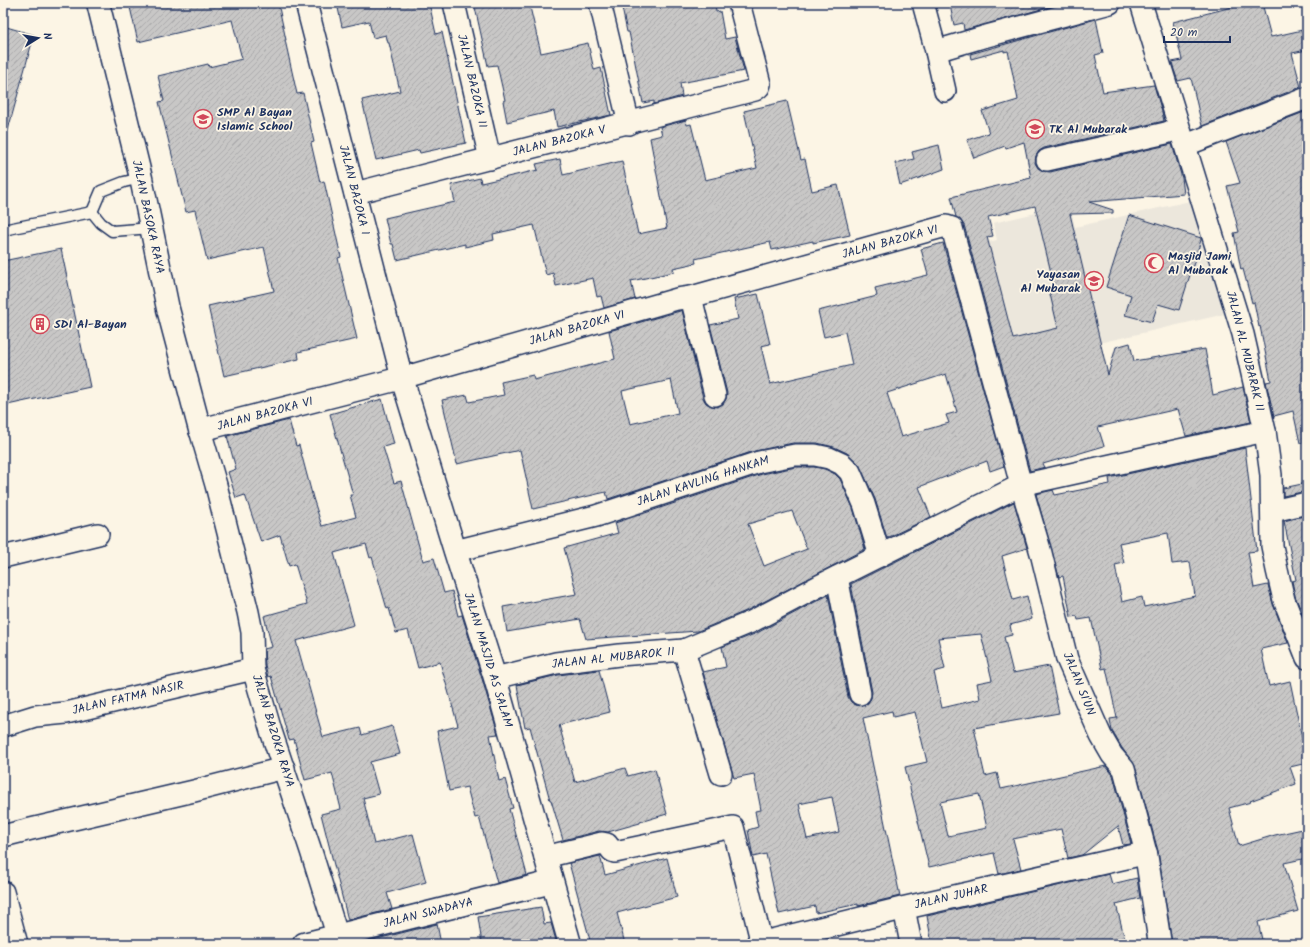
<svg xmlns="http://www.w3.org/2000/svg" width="1310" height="947" font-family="Kalam,sans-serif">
<defs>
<pattern id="building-hatch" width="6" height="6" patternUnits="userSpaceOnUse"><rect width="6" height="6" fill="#c8c7c6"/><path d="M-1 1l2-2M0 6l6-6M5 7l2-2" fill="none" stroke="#ababac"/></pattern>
</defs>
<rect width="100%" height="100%" fill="#fcf5e5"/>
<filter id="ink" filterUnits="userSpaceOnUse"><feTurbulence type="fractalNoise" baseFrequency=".025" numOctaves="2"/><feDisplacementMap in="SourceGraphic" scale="8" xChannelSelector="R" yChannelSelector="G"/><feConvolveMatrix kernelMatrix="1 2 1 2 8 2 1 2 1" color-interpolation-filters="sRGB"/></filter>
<g filter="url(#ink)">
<!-- built -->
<polygon fill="#ece7dc" points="1199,199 1225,314 990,368 963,248 997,240 993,223 1036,213 1037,217 1071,209 1075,227"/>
<!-- building -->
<g fill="url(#building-hatch)" stroke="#1b2f5e" fill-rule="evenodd">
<polygon points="129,3 278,3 286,40 285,40 297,94 303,93 314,142 311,143 320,182 324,181 341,257 338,258 357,339 298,352 299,359 224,376 208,306 274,291 264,247 207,260 195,210 186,212 159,102 164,101 158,76 208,64 209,67 242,59 232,20 138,42"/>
<polygon points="337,3 429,3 436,34 442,32 466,143 420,153 419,150 376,160 362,100 400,91 389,43 388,43 386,35 373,38 369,21 342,27"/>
<polygon points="474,3 529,3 541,53 588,43 594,70 601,68 611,115 557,127 554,111 507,122 503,101 505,100 497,65 488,66"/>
<polygon points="621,3 715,3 716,12 720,11 725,39 735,37 744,71 680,83 682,96 654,104 654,101 643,103 629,32 627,32"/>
<polygon points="964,3 1064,3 964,30 963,23 954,25 950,5"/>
<polygon points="1248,3 1262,3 1271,37 1307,29 1307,50 1292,53 1301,87 1202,126 1191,78 1178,81 1174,70 1172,62 1182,60 1173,22"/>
<path d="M1096 19 1103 53 1095 55 1103 92 1154 85 1162 112 1164 121 1044 148 1039 151 1036 156 1035 163 1038 168 1043 171 1050 172 1172 144 1182 178 1184 194 1089 202 1113 210V213L1070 214 1108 375 1116 347 1130 343 1134 361 1205 349 1213 395 1243 387 1251 422 1186 436 1178 409 1098 427 1104 446 1043 464 1045 467 1030 471 964 225 960 220 956 217 951 197 1031 178 1024 142 1006 148 1005 146 974 158 967 140 989 133 982 111 1018 100 1008 51 1004 52V50L971 59 970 54ZM1035 206 1055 289 1049 290 1058 328 1013 339 987 237 993 236 988 217Z"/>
<polygon points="3,26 34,35 8,130 3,129"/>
<polygon points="787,101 801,160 805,159 812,191 838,185 850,235 813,243 813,241 772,250 770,242 695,259 696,263 673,268 674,272 631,281 635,299 604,308 601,296 597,297 593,278 556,286 553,273 546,275 534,225 493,234 494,240 465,247 465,244 397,260 393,244 391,244 385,218 455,202 451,185 480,178 481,183 538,170 536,164 560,159 563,175 622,161 638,234 667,228 650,138 662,135 660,127 686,120 687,125 691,124 705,180 757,168 744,111"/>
<polygon points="1307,111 1307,141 1301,143 1307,162 1307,442 1300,443 1293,411 1274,416 1266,382 1271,381 1260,326 1259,327 1254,302 1252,303 1243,269 1241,270 1234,233 1239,232 1227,186 1240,183 1226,142"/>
<polygon points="939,145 944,169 900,185 895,163 914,159 912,152"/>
<polygon points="1129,215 1201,238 1201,240 1179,310 1158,304 1152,322 1125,315 1131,295 1106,287"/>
<path d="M943 243 1004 466 990 471 987 461 919 487 931 517 887 538 875 499 859 464 847 453 834 447 817 443H793L755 451 608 499 606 492 533 509 520 450 457 464 442 400 467 395 469 402 504 395 501 382 533 375 534 380 615 359 609 331 680 311 682 310 703 398 706 403 711 406 717 407 723 404 726 399 727 393 710 325 738 319 734 299 758 294 770 344 761 346 770 384 852 365 845 332 824 337 818 311 877 296 875 288 928 275 921 249ZM946 374 957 412 946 415 949 423 901 437 887 393ZM671 380 678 413 630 424 622 391Z"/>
<polygon points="61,249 90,387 3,406 3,261"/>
<polygon points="382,399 394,444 383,447 394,483 401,481 423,561 434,558 444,593 452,591 458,616 462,615 483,682 498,734 490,735 499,781 505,779 513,808 509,809 527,875 497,883 479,817 475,818 467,787 449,791 437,731 458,726 440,662 418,668 408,630 396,633 389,608 387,609 372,557 370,558 366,544 334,553 354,625 296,641 323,737 360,728 362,735 392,726 400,754 370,762 379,794 363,798 374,844 413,834 426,882 387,893 392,909 348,920 321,814 341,809 332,773 305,780 294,739 289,740 271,676 268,677 265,665 264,649 272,647 264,616 307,604 295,564 289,566 280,535 261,542 245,495 236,498 228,472 236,469 227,436 289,420 296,446 299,445 313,498 322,526 356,517 350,495 353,495 330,414"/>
<path d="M1245 448 1257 551 1248 552 1254 588 1268 585 1273 604 1288 643 1261 649 1269 686 1290 681 1302 738 1307 737V763L1290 767 1296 784 1250 801 1251 802 1229 808 1239 846 1275 835 1307 828V858L1284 863 1298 911 1258 922 1263 944H1172L1158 851 1135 766 1122 748 1112 731 1110 719 1117 718 1106 668 1102 669 1091 618 1078 620 1077 616 1071 617 1063 576 1059 577 1036 494 1053 490 1055 495 1110 484 1109 478ZM1168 533 1172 564 1190 562 1195 596 1144 607 1142 597 1122 602 1115 565 1124 563 1119 543Z"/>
<path d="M796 467H814L825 469 835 474 840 479 853 508 865 549 746 611 698 631 586 639 580 619 507 632 503 607 577 594 564 548 618 533 615 523 762 474ZM792 511 807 549 764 566 748 524Z"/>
<polygon points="1307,483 1307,491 1283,496 1283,488"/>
<path d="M1014 502 1027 548 1002 556 1013 600 1027 596 1032 619 1010 625 1012 635 1004 637 1013 673 1049 666 1059 713 974 728 985 776 997 773 1001 789 1106 766 1113 775 1131 844 1123 845 1118 826 1082 855 1068 858 1061 829 1013 839 1021 869 999 874 994 853 929 867 905 767 927 762 915 712 893 717 892 711 863 718 900 896 858 906V904L816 913 815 906 779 914 766 854 753 857 748 830 758 827 755 811 761 810 754 774 734 778 703 672 726 667 722 647 757 633 828 595 848 697 851 702 856 705 863 706 868 703 871 698 872 692 851 584ZM981 634 992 680 977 683 980 699 942 708 934 672 945 669 938 638ZM979 794 987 828 948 836 940 802ZM832 797 839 832 807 839 799 804Z"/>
<polygon points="1307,515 1307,625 1295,596 1292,581 1296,580 1284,521"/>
<polygon points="599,670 610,712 559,725 575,782 625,768 628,776 655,769 667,814 640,822 640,823 608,832 599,831 563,840 551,800 550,800 530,727 525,728 517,685 558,675"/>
<polygon points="600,856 605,875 667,858 677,897 617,913 625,944 591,944 569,863"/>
<polygon points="1109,874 1112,884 1137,878 1140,898 1116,904 1126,944 932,944 927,916"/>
<polygon points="541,907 544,924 551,923 557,944 482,944 478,917"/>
<polygon points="437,924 441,944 357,944"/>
</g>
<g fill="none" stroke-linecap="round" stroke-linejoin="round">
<!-- lane casing -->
<g stroke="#1b2f5e" stroke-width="13">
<g id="lane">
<polyline points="92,212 101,223 112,231 152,228"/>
<polyline points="92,212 101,191 124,182 141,178"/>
<polyline points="3,230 92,212"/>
</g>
</g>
<!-- street casing -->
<g stroke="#1b2f5e" stroke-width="24">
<g id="street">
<polyline points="306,3 402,378 677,299 691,297 946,226 952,228 1021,485 1041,553 1067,659 1101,736 1112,755 1124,769 1146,853"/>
<polyline points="454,3 490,159"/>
<polyline points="600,3 629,124"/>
<polyline points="923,3 936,51 983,37 1110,3"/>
<polyline points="1141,3 1243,334 1265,431 1271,475 1272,546 1277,570 1284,600 1307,658"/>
<polyline points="936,51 945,91"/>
<polyline points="1186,145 1307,98"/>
<polyline points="1047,160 1166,133 1179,128"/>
<polyline points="355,193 755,90 759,87 760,84 739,3"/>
<polyline points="691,297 715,395"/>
<polyline points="200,430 216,485 248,612 252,632 253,669 271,731 311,851 340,944"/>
<polyline points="1273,511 1307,503"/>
<polyline points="455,551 596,516 759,462 795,455 815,455 829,458 842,464 850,472 864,504 880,556"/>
<polyline points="3,557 98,534"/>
<polyline points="837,577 860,694"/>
<polyline points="684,650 721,774"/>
<polyline points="495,678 556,663 619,655 684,650 751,622 819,586 1021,485 1265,431"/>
<polyline points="3,726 35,716 66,713 253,669"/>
<polyline points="3,836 31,829 194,791 284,768"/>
<polyline points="545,857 602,843 607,844 612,851 615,852 733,827 762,944"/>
<polyline points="3,892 17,944"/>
<polyline points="904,908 911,944"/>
</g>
</g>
<!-- secondary casing -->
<g stroke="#1b2f5e" stroke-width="25">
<g id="secondary">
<polyline points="98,3 141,178 168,309 200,430 402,378 455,551 495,678 570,944"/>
<polyline points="304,944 552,882"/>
<polyline points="757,944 904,908 1146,853 1160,944"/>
</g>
</g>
<!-- lane -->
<use href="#lane" stroke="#fcf5e5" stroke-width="10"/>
<!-- street -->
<use href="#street" stroke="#fcf5e5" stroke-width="21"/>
<!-- secondary -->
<use href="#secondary" stroke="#fcf5e5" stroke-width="22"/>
</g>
</g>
<!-- icons -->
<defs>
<g id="school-ring" transform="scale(1)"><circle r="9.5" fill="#fcf5e5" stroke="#d1495b" stroke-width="1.5"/><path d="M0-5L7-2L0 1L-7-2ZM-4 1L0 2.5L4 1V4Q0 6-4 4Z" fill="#d1495b"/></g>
<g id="mosque-ring" transform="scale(1)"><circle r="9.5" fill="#fcf5e5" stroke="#d1495b" stroke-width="1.5"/><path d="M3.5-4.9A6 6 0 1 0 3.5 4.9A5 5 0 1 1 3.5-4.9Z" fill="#d1495b"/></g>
<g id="building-ring" transform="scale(1)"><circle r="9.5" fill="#fcf5e5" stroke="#d1495b" stroke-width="1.5"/><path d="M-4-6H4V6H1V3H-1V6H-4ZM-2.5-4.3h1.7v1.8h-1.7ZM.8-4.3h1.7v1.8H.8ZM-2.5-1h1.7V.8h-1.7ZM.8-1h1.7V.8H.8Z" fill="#d1495b"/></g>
</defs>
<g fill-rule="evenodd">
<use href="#school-ring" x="203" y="119"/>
<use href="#school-ring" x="1035" y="129"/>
<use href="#mosque-ring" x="1154" y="263"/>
<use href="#school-ring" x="1094" y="281"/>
<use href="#building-ring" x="40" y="324"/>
</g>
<g text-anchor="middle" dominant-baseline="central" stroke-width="3.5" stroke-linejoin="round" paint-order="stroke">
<!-- street labels -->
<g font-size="12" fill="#1b2f5e" stroke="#fcf5e5">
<text transform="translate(472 81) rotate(77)">JALAN BAZOKA II</text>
<text transform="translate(559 141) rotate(-14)">JALAN BAZOKA V</text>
<text transform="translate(354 190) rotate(76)">JALAN BAZOKA I</text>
<text transform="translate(148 217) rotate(78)">JALAN BASOKA RAYA</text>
<text transform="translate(890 242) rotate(-15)">JALAN BAZOKA VI</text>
<text transform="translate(577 328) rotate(-16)">JALAN BAZOKA VI</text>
<text transform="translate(1245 351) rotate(76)">JALAN AL MUBARAK II</text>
<text transform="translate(265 414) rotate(-15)">JALAN BAZOKA VI</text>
<text transform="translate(703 481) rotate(-18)">JALAN KAVLING HANKAM</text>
<text transform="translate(613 658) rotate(-6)">JALAN AL MUBAROK II</text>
<text transform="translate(488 660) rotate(73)">JALAN MASJID AS SALAM</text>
<text transform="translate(1079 684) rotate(68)">JALAN SI'UN</text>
<text transform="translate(128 698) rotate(-13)">JALAN FATMA NASIR</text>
<text transform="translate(273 731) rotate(73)">JALAN BAZOKA RAYA</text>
<text transform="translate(951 897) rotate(-13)">JALAN JUHAR</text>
<text transform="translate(428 913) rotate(-14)">JALAN SWADAYA</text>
</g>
<!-- poi labels -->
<g font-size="12" font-weight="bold" fill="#1b2f5e" stroke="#fcf5e5" text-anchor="start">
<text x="217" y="112">SMP Al Bayan<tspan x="217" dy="14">Islamic School</tspan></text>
<text x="1049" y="129">TK Al Mubarak</text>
<text x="1168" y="256">Masjid Jami<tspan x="1168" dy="14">Al Mubarak</tspan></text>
<text x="1080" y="274" text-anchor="end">Yayasan<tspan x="1080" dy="14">Al Mubarak</tspan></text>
<text x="54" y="324">SDI Al-Bayan</text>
</g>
</g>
<!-- margin -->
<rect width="1310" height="947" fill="none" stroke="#fcf5e5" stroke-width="16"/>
<rect x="8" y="8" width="1294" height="931" fill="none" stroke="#1b2f5e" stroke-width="1.5" filter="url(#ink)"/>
<!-- north arrow -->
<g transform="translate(38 38) rotate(79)" stroke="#fcf5e5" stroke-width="3" paint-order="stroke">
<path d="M0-3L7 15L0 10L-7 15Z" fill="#1b2f5e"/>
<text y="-6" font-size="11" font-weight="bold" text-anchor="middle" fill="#1b2f5e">N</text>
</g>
<!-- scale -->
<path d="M1164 36v6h66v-6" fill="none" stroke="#1b2f5e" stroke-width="2"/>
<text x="1170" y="36" font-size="12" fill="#1b2f5e" stroke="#fcf5e5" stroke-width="3" paint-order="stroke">20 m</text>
</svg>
